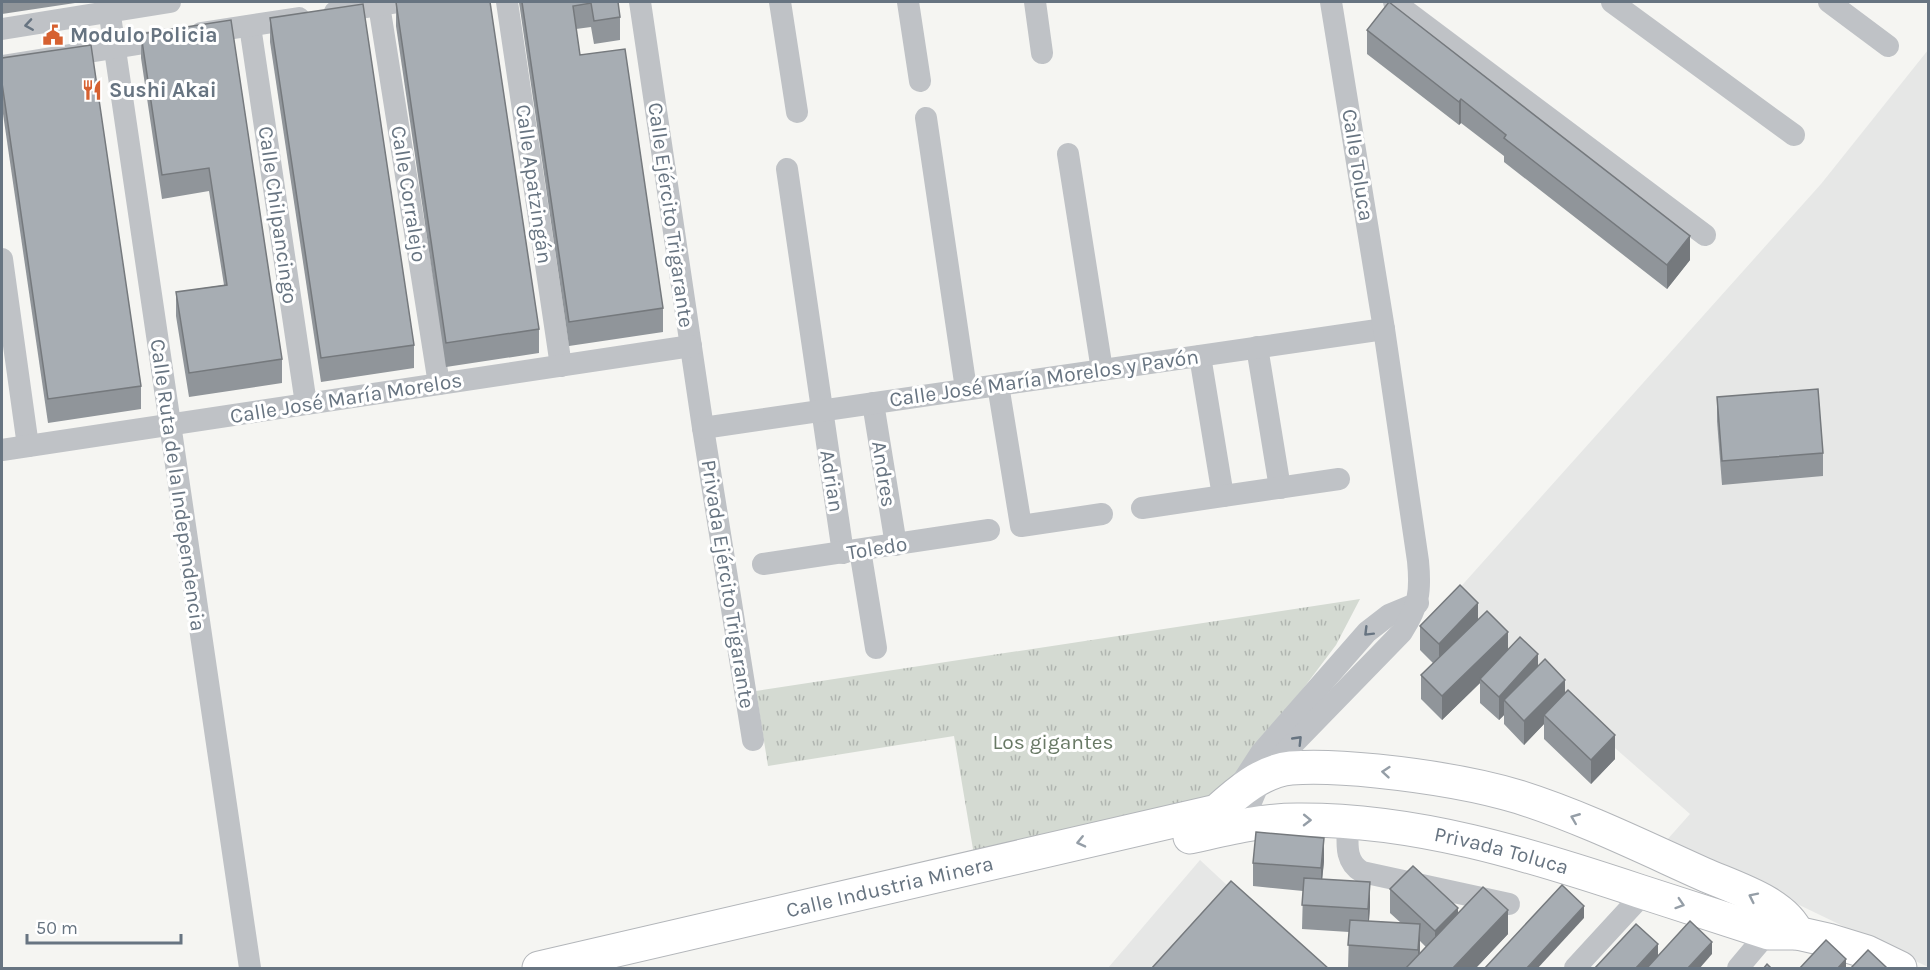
<svg xmlns="http://www.w3.org/2000/svg" width="1930" height="970" font-family="Karla,sans-serif">
<defs>
<pattern id="park-tufts" width="24" height="20" patternUnits="userSpaceOnUse" patternTransform="scale(1.5)"><rect width="24" height="20" fill="#d4dad2"/><path d="M3 7l-1-3M5 7V3M7 7l1-3M15 17l-1-3M17 17v-4M19 17l1-3" fill="none" stroke="#b0b5b0"/></pattern>
</defs>
<rect width="100%" height="100%" fill="#f5f5f2"/>
<!-- built -->
<g fill="#e6e7e6">
<polygon points="1928,50 1928,967 1666,841 1690,814 1448,601 1821,184"/>
<polygon points="1200,860 1316,968 1108,968"/>
</g>
<!-- park -->
<polygon fill="url(#park-tufts)" points="1360,599 1336,645 1215,806 974,855 954,736 768,766 756,691"/>
<g fill="none" stroke-linecap="round" stroke-linejoin="round">
<!-- primary casing -->
<g stroke="#b3b6ba" stroke-width="35">
<g id="primary">
<path id="s1" d="M1190 837C1225 829 1261 820 1297 820 1415 819 1528 854 1639 891 1682 905 1725 919 1769 933H1797L1828 940 1867 952 1900 968"/>
<path id="s2" d="M539 968 1217 811C1238 792 1262 771 1291 768 1319 766 1348 768 1377 771 1425 776 1473 783 1519 797 1582 817 1643 847 1703 874 1732 887 1784 902 1797 933"/>
</g>
</g>
<!-- minor -->
<g stroke="#bfc2c6" stroke-width="22">
<polyline points="108,2 250,968"/>
<polyline points="507,2 561,366"/>
<polyline points="640,2 703,428 753,740"/>
<polyline points="780,2 797,112"/>
<polyline points="908,2 920,81"/>
<polyline points="1035,2 1042,53"/>
<polyline points="1394,2 1705,235"/>
<polyline points="1612,2 1794,135"/>
<polyline points="1829,2 1888,46"/>
<polyline points="379,5 439,384"/>
<polyline points="335,12 399,2"/>
<polyline points="250,26 306,404"/>
<polyline points="2,29 170,2"/>
<polyline points="201,33 299,18"/>
<polyline points="2,66 169,39"/>
<polyline points="926,118 966,389"/>
<polyline points="1068,154 1102,370"/>
<polyline points="787,169 843,553"/>
<polyline points="2,259 28,446"/>
<polyline points="1257,347 1280,488"/>
<polyline points="1200,356 1223,496"/>
<polyline points="998,385 1021,526 1102,514"/>
<polyline points="873,403 896,545"/>
<polyline points="703,428 1384,329"/>
<polyline points="2,450 691,346"/>
<polyline points="1142,508 1339,479"/>
<polyline points="860,550 876,648"/>
<polyline points="763,564 989,530"/>
<polyline points="1241,784 1261,753 1367,632 1389,615 1418,603"/>
<path d="M1348 821C1348 840 1343 861 1362 872L1509 904"/>
<path d="M1249 824 1251 802 1262 776 1402 632C1419 605 1421 592 1418 561L1384 329 1331 2"/>
<polyline points="1575,968 1644,893"/>
<polyline points="1738,968 1775,924"/>
</g>
<!-- primary -->
<use href="#primary" stroke="#fff" stroke-width="33"/>
</g>
<!-- wall -->
<g fill="#90959a" fill-rule="evenodd">
<polygon points="2,2 75,2 75,3 2,14"/>
<polygon points="396,2 539,329 539,353 446,367 396,26"/>
<polygon points="519,2 618,2 620,17 620,40 594,44 591,27 576,29 580,55 663,308 663,332 569,346"/>
<polygon points="270,18 414,345 414,368 321,382 270,42"/>
<polygon points="231,20 282,359 282,383 189,397 176,316 176,292 224,285 209,191 162,199 141,58 141,34"/>
<polygon points="1367,30 1690,260 1667,289 1504,162 1504,156 1461,123 1459,125 1367,54"/>
<polygon points="2,58 141,386 141,409 48,423 2,107"/>
<polygon points="1717,397 1823,453 1823,476 1722,485 1717,421"/>
<polygon points="1478,619 1508,650 1538,665 1565,693 1615,759 1591,784 1544,739 1544,724 1524,745 1504,724 1504,715 1499,720 1480,703 1480,683 1442,720 1421,699 1421,675 1433,663 1420,650 1420,626"/>
<path d="M1324 861 1322 879 1370 906 1369 921 1401 923 1390 913V889L1458 914 1508 934 1475 969H1348L1349 932 1302 929 1303 891 1253 886V863ZM1420 941 1426 947 1420 953Z"/>
</g>
<!-- shaded-wall -->
<g fill="#75797d">
<polygon points="1461,99 1461,123 1459,125 1459,102"/>
<polygon points="1690,236 1690,260 1667,289 1667,265"/>
<polygon points="1478,603 1478,627 1439,668 1439,644"/>
<polygon points="1508,632 1508,656 1480,679 1480,683 1442,720 1442,696"/>
<polygon points="1538,654 1538,678 1504,700 1504,715 1499,720 1499,697"/>
<polygon points="1565,680 1565,703 1544,715 1544,724 1524,745 1524,721"/>
<polygon points="1615,735 1615,759 1591,784 1591,760"/>
<polygon points="1324,838 1324,861 1321,892 1321,868"/>
<polygon points="1370,882 1370,906 1368,933 1368,909"/>
<polygon points="1584,906 1584,918 1537,969 1526,969"/>
<polygon points="1458,908 1458,932 1435,955 1435,931"/>
<polygon points="1508,910 1508,934 1475,969 1452,969"/>
<polygon points="1420,924 1420,948 1418,969 1418,950"/>
<polygon points="1712,942 1712,954 1699,969 1687,969"/>
<polygon points="1658,944 1658,957 1647,969 1635,969"/>
<polygon points="1846,959 1846,969 1837,969"/>
</g>
<!-- building -->
<g fill="#a7adb3" stroke="#75797d" stroke-width="1.5">
<polygon points="396,2 490,2 539,329 446,343"/>
<polygon points="522,2 618,2 620,17 594,21 591,3 573,6 580,55 625,49 663,308 569,322"/>
<polygon points="1389,2 1690,236 1667,265 1504,138 1506,135 1461,99 1459,102 1367,30"/>
<polygon points="363,4 414,345 321,358 270,18"/>
<polygon points="231,20 282,359 189,373 176,292 227,285 209,168 162,175 141,34"/>
<polygon points="91,45 141,386 48,399 2,83 2,58"/>
<polygon points="1818,389 1823,453 1722,461 1717,397"/>
<polygon points="1460,585 1478,603 1439,644 1420,626"/>
<polygon points="1487,611 1508,632 1442,696 1421,675"/>
<polygon points="1520,637 1538,654 1499,697 1480,679"/>
<polygon points="1545,659 1565,680 1524,721 1504,700"/>
<polygon points="1568,690 1615,735 1591,760 1544,715"/>
<polygon points="1256,832 1324,838 1321,868 1253,863"/>
<polygon points="1413,866 1458,908 1435,931 1390,889"/>
<polygon points="1304,878 1370,882 1368,909 1302,905"/>
<polygon points="1231,881 1329,969 1151,969"/>
<polygon points="1562,885 1584,906 1526,969 1484,969"/>
<polygon points="1483,887 1508,910 1452,969 1405,969"/>
<polygon points="1350,920 1420,924 1418,950 1348,945"/>
<polygon points="1690,921 1712,942 1687,969 1646,969"/>
<polygon points="1636,924 1658,944 1635,969 1594,969"/>
<polygon points="1826,940 1846,959 1837,969 1799,969"/>
<polygon points="1868,950 1886,967 1884,969 1850,969"/>
<polygon points="1767,964 1772,969 1763,969"/>
</g>
<!-- one-way arrows -->
<defs><path id="oneway-chevron" d="M-2-3.5L2.5 0L-2 3.5" fill="none" stroke-width="1.6" stroke-linecap="round" stroke-linejoin="round" transform="scale(1.5)"/></defs>
<g stroke="#677481">
<use href="#oneway-chevron" transform="translate(29 25) rotate(171)"/>
<use href="#oneway-chevron" transform="translate(1368 632) rotate(135)"/>
<use href="#oneway-chevron" transform="translate(1298 740) rotate(-46)"/>
</g>
<g stroke="#959ea7">
<use href="#oneway-chevron" transform="translate(1386 772) rotate(-175)"/>
<use href="#oneway-chevron" transform="translate(1575 818) rotate(-158)"/>
<use href="#oneway-chevron" transform="translate(1307 820) rotate(1)"/>
<use href="#oneway-chevron" transform="translate(1081 842) rotate(167)"/>
<use href="#oneway-chevron" transform="translate(1753 897) rotate(-154)"/>
<use href="#oneway-chevron" transform="translate(1680 904) rotate(18)"/>
</g>
<!-- icons -->
<defs>
<g id="civic-bare" transform="scale(1.62)"><path d="M-.6-6.5H3V-4.5H.6V-3L4-1V1h2V6H-6V1h2V-1L-.6-3ZM-1.2 2.5V6h2.4V2.5Z" fill="#d66131" stroke="#fff" stroke-width="2.5" paint-order="stroke"/></g>
<g id="restaurant-bare" transform="scale(1.62)"><path d="M-5-6h1v4h1v-4h1v4h1v-4h1v5L-1.5 .5V6h-2V.5L-5-1ZM5-6V6H3V1.5H1.5Q1.5-4 5-6Z" fill="#d66131" stroke="#fff" stroke-width="2.5" paint-order="stroke"/></g>
</defs>
<g fill-rule="evenodd">
<use href="#civic-bare" x="53" y="35"/>
<use href="#restaurant-bare" x="92" y="90"/>
</g>
<g text-anchor="middle" dominant-baseline="central" stroke-width="6" stroke-linejoin="round" paint-order="stroke">
<!-- poi labels -->
<g font-size="21" font-weight="bold" fill="#677481" stroke="#fff" text-anchor="start">
<text x="70" y="35">Modulo Policia</text>
<text x="109" y="90">Sushi Akai</text>
</g>
<!-- street labels -->
<g font-size="21" fill="#677481" stroke="#fff">
<text transform="translate(1358 165) rotate(81)">Calle Toluca</text>
<text transform="translate(534 184) rotate(82)">Calle Apatzingán</text>
<text transform="translate(409 194) rotate(81)">Calle Corralejo</text>
<text transform="translate(278 215) rotate(82)">Calle Chilpancingo</text>
<text transform="translate(671 215) rotate(82)">Calle Ejército Trigarante</text>
<text transform="translate(1044 378) rotate(-8)">Calle José María Morelos y Pavón</text>
<text transform="translate(346 398) rotate(-9)">Calle José María Morelos</text>
<text transform="translate(884 474) rotate(81)">Andres</text>
<text transform="translate(832 481) rotate(81)">Adrian</text>
<text transform="translate(178 485) rotate(82)">Calle Ruta de la Independencia</text>
<text transform="translate(877 548) rotate(-9)">Toledo</text>
<text transform="translate(728 584) rotate(81)">Privada Ejército Trigarante</text>
<text stroke="none"><textPath href="#s1" startOffset="316">Privada Toluca</textPath></text>
<text stroke="none"><textPath href="#s2" startOffset="360">Calle Industria Minera</textPath></text>
</g>
<!-- park labels -->
<g font-size="21" fill="#687965" stroke="#fff">
<text x="1053" y="742">Los gigantes</text>
</g>
</g>
<!-- border -->
<rect width="1930" height="970" fill="none" stroke="#677481" stroke-width="6"/>
<!-- scale -->
<path d="M27 934v9h154v-9" fill="none" stroke="#677481" stroke-width="3"/>
<text x="36" y="934" font-size="18" fill="#677481" stroke="#ffffff" stroke-width="4.5" paint-order="stroke">50 m</text>
</svg>
